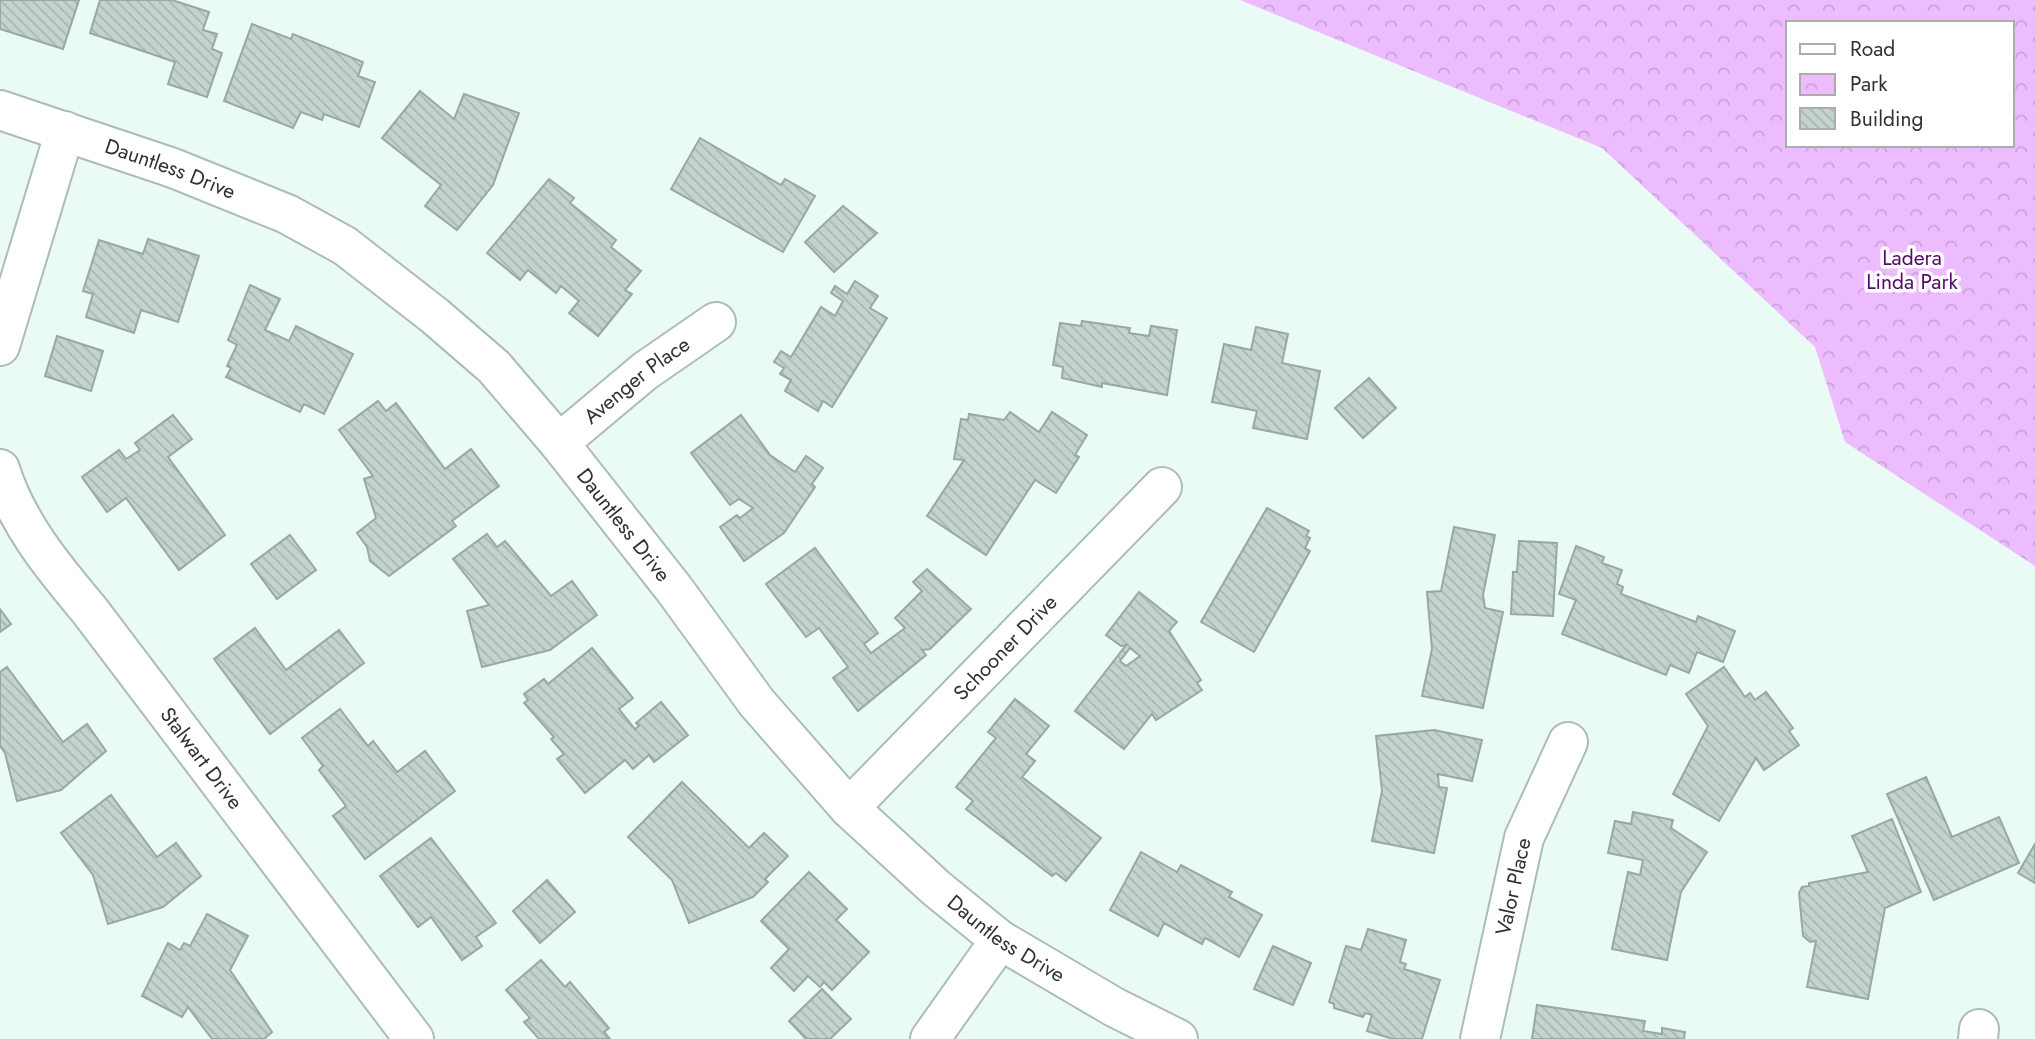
<svg xmlns="http://www.w3.org/2000/svg" width="2035" height="1039" font-family="Jost,sans-serif">
<defs>
<pattern id="park-crowns" width="20" height="18" patternUnits="userSpaceOnUse" patternTransform="scale(1.75)"><rect width="20" height="18" fill="#ecbcfe"/><path d="M2 6a3 3 0 1 1 6 0M12 15a3 3 0 1 1 6 0" fill="none" stroke="#cba2da"/></pattern>
<pattern id="building-back-hatch" width="6" height="6" patternUnits="userSpaceOnUse" patternTransform="scale(1.75)"><rect width="6" height="6" fill="#c3d4cf"/><path d="M-1 5l2 2M0 0l6 6M5-1l2 2" fill="none" stroke="#a8b6b2"/></pattern>
</defs>
<rect width="100%" height="100%" fill="#eafbf6"/>
<!-- park -->
<path fill="url(#park-crowns)" fill-rule="evenodd" d="M1240 0H2035V566L1845 442 1815 347 1602 148ZM1788 23H2012V145H1788Z"/>
<!-- building -->
<g fill="url(#building-back-hatch)" stroke="#98a8a4" stroke-width="2" fill-rule="evenodd">
<polygon points="0,0 79,0 63,49 0,29"/>
<polygon points="100,0 172,0 209,12 203,30 217,34 212,49 222,53 207,97 168,84 175,62 90,33"/>
<polygon points="252,24 291,39 293,34 363,62 358,76 375,82 359,127 324,114 322,120 301,112 293,128 224,101"/>
<polygon points="420,91 454,119 464,94 519,113 493,185 457,230 425,206 441,185 382,138"/>
<polygon points="700,138 781,185 785,179 815,196 783,252 671,189"/>
<polygon points="549,179 574,198 570,203 616,240 611,247 641,271 625,290 632,294 598,336 569,313 579,301 561,286 556,293 528,270 520,280 487,253"/>
<polygon points="843,206 877,233 834,272 805,242"/>
<polygon points="148,239 199,256 178,322 141,310 134,333 86,317 93,294 83,291 99,240 143,254"/>
<polygon points="855,281 878,296 870,308 887,318 832,407 823,401 818,411 785,391 791,380 780,374 784,368 774,362 781,351 791,357 821,307 835,316 843,301 831,293 835,286 847,294"/>
<polygon points="250,285 280,299 265,330 289,341 296,326 353,354 324,414 304,404 300,412 226,377 231,368 227,366 237,345 228,340"/>
<polygon points="1082,321 1130,328 1129,333 1149,336 1151,326 1177,330 1167,395 1102,383 1102,387 1062,378 1063,367 1053,365 1060,323 1081,326"/>
<polygon points="1256,327 1288,334 1282,363 1320,371 1307,439 1253,428 1257,411 1212,402 1224,344 1251,350"/>
<polygon points="57,336 103,351 91,391 45,376"/>
<polygon points="1369,378 1396,408 1363,438 1335,408"/>
<polygon points="378,401 386,411 396,403 445,469 471,449 499,486 452,521 456,526 389,576 370,561 367,547 357,533 376,518 364,479 373,476 339,430"/>
<polygon points="1010,412 1039,432 1052,412 1087,435 1075,455 1079,457 1056,493 1035,480 986,555 927,516 964,460 954,459 961,419 968,420 969,414 1004,420"/>
<polygon points="173,415 192,439 168,457 225,535 179,570 126,498 107,512 82,477 119,450 126,459 140,450 135,443"/>
<polygon points="741,415 770,455 795,472 806,456 823,468 812,484 815,487 784,533 744,561 720,527 737,515 740,518 753,508 739,499 730,505 691,453"/>
<polygon points="1267,508 1309,531 1306,536 1310,538 1305,548 1310,551 1254,652 1201,622"/>
<polygon points="1454,527 1495,535 1483,595 1485,608 1503,612 1483,708 1422,696 1432,649 1427,592 1441,591"/>
<polygon points="487,534 497,547 505,541 551,596 572,581 597,615 550,650 482,667 467,611 489,605 453,559"/>
<polygon points="290,535 316,570 277,599 251,564"/>
<polygon points="1519,541 1557,543 1553,616 1511,614 1513,572 1517,572"/>
<polygon points="1576,546 1604,557 1602,563 1622,570 1617,584 1623,587 1621,594 1696,622 1698,616 1735,631 1723,662 1697,652 1689,673 1670,665 1666,675 1562,634 1576,600 1559,594"/>
<polygon points="815,548 878,633 864,644 871,653 905,628 895,618 922,591 913,582 927,569 971,609 930,649 922,650 926,655 858,711 833,678 848,667 819,628 806,637 766,584"/>
<path d="M1139 592 1177 622 1169 631 1201 680 1197 683 1202 690 1156 720 1152 714 1124 749 1075 711 1126 645 1121 646 1106 635ZM1130 648 1140 656 1126 666 1120 661Z"/>
<polygon points="0,609 11,624 0,632"/>
<polygon points="255,628 286,670 339,630 364,663 270,734 214,659"/>
<polygon points="592,648 633,698 619,709 635,729 639,726 636,723 661,702 688,735 654,762 649,755 633,769 625,760 585,793 557,759 564,754 551,739 554,737 524,703 528,700 524,694 544,679 548,684"/>
<polygon points="7,667 63,742 87,724 106,751 61,790 17,801 5,753 0,746 0,672"/>
<polygon points="1724,667 1745,697 1750,693 1755,700 1766,692 1793,728 1789,731 1799,745 1764,770 1756,758 1719,821 1673,794 1708,726 1686,694"/>
<polygon points="1015,699 1049,726 1026,754 1035,761 1022,777 1101,838 1066,881 1056,873 1052,876 966,809 973,801 956,787 996,738 988,732"/>
<polygon points="340,709 368,746 373,741 397,772 425,751 455,791 365,859 333,816 346,806 319,770 323,766 302,738"/>
<polygon points="1434,730 1482,740 1472,781 1438,774 1439,787 1447,788 1434,853 1372,841 1382,791 1376,736"/>
<polygon points="1926,777 1952,837 1999,817 2019,863 1934,900 1887,794"/>
<polygon points="682,782 749,848 764,833 788,856 765,879 768,882 753,897 689,923 672,880 628,837"/>
<polygon points="111,795 157,857 176,843 201,876 163,907 108,924 93,875 61,833"/>
<polygon points="1633,812 1673,820 1671,828 1707,852 1681,892 1667,960 1612,949 1628,872 1640,875 1643,860 1608,853 1615,821 1631,824"/>
<polygon points="1892,819 1921,892 1885,908 1868,999 1807,987 1816,941 1810,942 1803,936 1799,893 1802,887 1809,886 1809,883 1868,872 1852,836"/>
<polygon points="431,838 496,923 476,937 482,946 462,960 431,917 418,927 380,876"/>
<polygon points="2035,844 2035,883 2018,873"/>
<polygon points="1141,852 1177,872 1181,865 1232,892 1229,897 1262,915 1239,957 1205,938 1202,944 1164,923 1158,936 1110,910"/>
<polygon points="809,872 847,909 836,920 869,952 832,990 824,982 820,987 808,976 794,991 771,968 789,949 761,921"/>
<polygon points="547,880 575,912 540,943 513,911"/>
<polygon points="207,914 248,936 230,970 272,1032 264,1039 212,1039 188,1007 182,1017 142,996 168,943 180,950 184,943 190,946"/>
<polygon points="1368,929 1406,940 1400,962 1406,964 1404,969 1440,980 1422,1039 1393,1039 1367,1031 1372,1015 1365,1013 1363,1017 1334,1008 1334,1004 1329,1002 1346,946 1361,950"/>
<polygon points="1273,946 1311,963 1293,1005 1254,989"/>
<polygon points="541,960 565,987 570,982 609,1028 604,1032 610,1039 539,1039 524,1022 530,1018 506,990"/>
<polygon points="822,989 851,1019 830,1039 806,1039 789,1021"/>
<polygon points="1537,1005 1645,1021 1643,1031 1662,1034 1662,1028 1685,1032 1684,1039 1532,1039"/>
</g>
<g fill="none" stroke-linecap="round" stroke-linejoin="round">
<!-- street casing -->
<g stroke="#acbcb7" stroke-width="42">
<g id="street">
<path id="s1" d="M0 110 173 168 287 214 345 246 435 316 494 367 559 443 674 589 757 703 849 808 936 888 1000 940 1114 1007 1178 1039"/>
<polyline points="0,346 65,131"/>
<path id="s2" d="M559 443 645 371 716 322"/>
<path id="s3" d="M0 469C17 524 54 568 90 611L414 1039"/>
<path id="s4" d="M849 808 1162 487"/>
<polyline points="930,1039 1000,940"/>
<path id="s5" d="M1480 1039 1524 838 1568 742"/>
<polyline points="1978,1039 1979,1029"/>
</g>
</g>
<!-- street -->
<use href="#street" stroke="#fff" stroke-width="38"/>
</g>
<g text-anchor="middle" dominant-baseline="central" stroke-width="7" stroke-linejoin="round" paint-order="stroke">
<!-- street labels -->
<g font-size="21" fill="#2c3331" stroke="#fff">
<text stroke="none"><textPath href="#s1" startOffset="180">Dauntless Drive</textPath></text>
<text stroke="none"><textPath href="#s2" startOffset="100">Avenger Place</textPath></text>
<text stroke="none"><textPath href="#s1" startOffset="768">Dauntless Drive</textPath></text>
<text stroke="none"><textPath href="#s4" startOffset="224">Schooner Drive</textPath></text>
<text stroke="none"><textPath href="#s3" startOffset="354">Stalwart Drive</textPath></text>
<text stroke="none"><textPath href="#s5" startOffset="156">Valor Place</textPath></text>
<text stroke="none"><textPath href="#s1" startOffset="1335">Dauntless Drive</textPath></text>
</g>
<!-- park labels -->
<g font-size="21" fill="#520b67" stroke="#fff">
<text x="1912" y="258">Ladera<tspan x="1912" dy="24">Linda Park</tspan></text>
</g>
</g>
<!-- legend -->
<rect x="1786" y="21" width="228" height="126" fill="#ffffff" stroke="#abadad" stroke-width="2"/>
<rect x="1800" y="44" width="35" height="10" fill="#ffffff" stroke="#abadad" stroke-width="2"/>
<text x="1850" y="56" font-size="21" fill="#2c3331">Road</text>
<rect x="1800" y="74" width="35" height="21" fill="url(#park-crowns)" stroke="#abadad" stroke-width="2"/>
<text x="1850" y="91" font-size="21" fill="#2c3331">Park</text>
<rect x="1800" y="108" width="35" height="21" fill="url(#building-back-hatch)" stroke="#abadad" stroke-width="2"/>
<text x="1850" y="126" font-size="21" fill="#2c3331">Building</text>
</svg>
